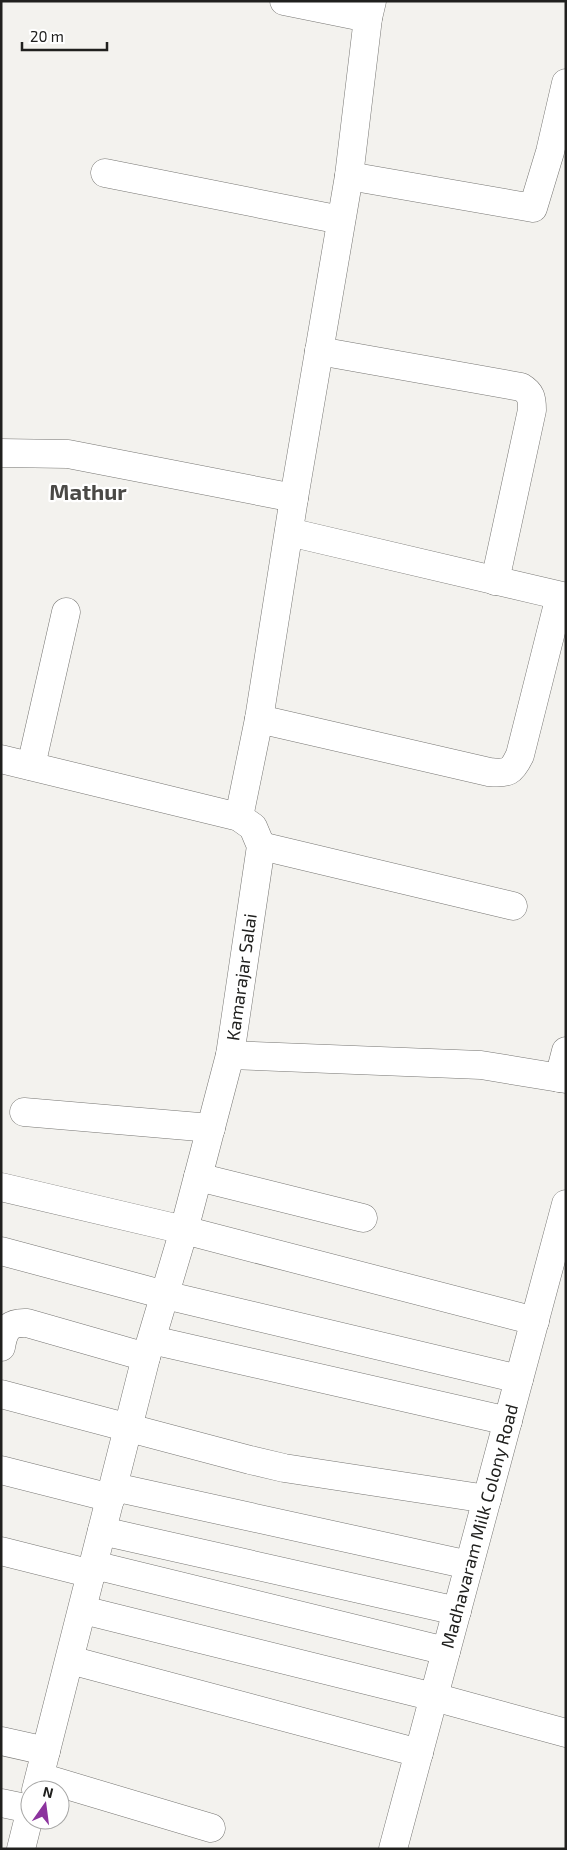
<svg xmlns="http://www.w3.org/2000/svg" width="567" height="1850" font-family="'Exo 2',sans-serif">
<rect width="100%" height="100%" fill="#f3f2ee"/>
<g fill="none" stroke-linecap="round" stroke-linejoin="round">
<!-- minor casing -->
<g stroke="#777673" stroke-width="29">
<g id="minor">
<polyline points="284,1 368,18"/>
<polyline points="105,173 341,220"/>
<polyline points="349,176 533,208 550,152 566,83"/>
<path d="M319 351 521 387C531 393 532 398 532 410L495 581"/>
<polyline points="1,453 68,454 294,498"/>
<polyline points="289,532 566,597"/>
<path d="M259 719 489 772C508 774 512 772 520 755L560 596"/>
<polyline points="31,766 66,612"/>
<polyline points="239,817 259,719 294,498 349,176 368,18 372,1"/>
<polyline points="261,846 513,906"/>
<polyline points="559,1078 566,1051"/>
<polyline points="24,1112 211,1128"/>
<polyline points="198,1177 363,1218"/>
<polyline points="1,1187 184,1230 230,1055"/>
<polyline points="1,1251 165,1295 519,1379"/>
<polyline points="152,1340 508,1421"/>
<path d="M1 1347C4 1330 8 1322 27 1323L146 1357"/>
<polyline points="1,1394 250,1460 284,1468 487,1499"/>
<polyline points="1,1470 111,1498"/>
<polyline points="114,1487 469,1565"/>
<polyline points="102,1531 457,1611"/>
<polyline points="1,1551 92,1574"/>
<polyline points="94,1565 446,1651"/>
<polyline points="83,1610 434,1697 566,1733"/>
<polyline points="70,1660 419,1753"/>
<polyline points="1,1741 46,1751"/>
<polyline points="40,1777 211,1828"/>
<polyline points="36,1790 146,1357 184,1230 535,1321"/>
<polyline points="1,1803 30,1809"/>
<polyline points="21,1849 30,1813"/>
</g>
</g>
<!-- major casing -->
<g stroke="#777673" stroke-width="29">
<g id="major">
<polyline points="1,759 239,817 253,827 261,846 230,1055 481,1065 566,1079"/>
<polyline points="393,1849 566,1204"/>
</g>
</g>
<!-- minor -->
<use href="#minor" stroke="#fff" stroke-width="28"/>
<!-- major -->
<use href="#major" stroke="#fff" stroke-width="28"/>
</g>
<g text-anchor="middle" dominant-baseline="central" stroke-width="4.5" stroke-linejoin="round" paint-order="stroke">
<!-- street labels -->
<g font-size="18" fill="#20201e" stroke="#fff">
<text transform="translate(241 977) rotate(-82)">Kamarajar Salai</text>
<text transform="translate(479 1526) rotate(-75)">Madhavaram Milk Colony Road</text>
</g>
<!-- district labels -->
<g font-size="22" font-weight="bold" fill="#4a4946" stroke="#fff">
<text x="88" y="491">Mathur</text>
</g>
</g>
<!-- border -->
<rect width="567" height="1850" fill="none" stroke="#20201e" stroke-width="5"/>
<!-- north arrow -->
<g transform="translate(45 1805) rotate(14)"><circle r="24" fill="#ffffff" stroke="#a6a6a5"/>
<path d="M0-4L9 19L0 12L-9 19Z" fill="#8c339e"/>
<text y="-8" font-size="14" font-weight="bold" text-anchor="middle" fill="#20201e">N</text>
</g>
<!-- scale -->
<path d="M22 42v8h85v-8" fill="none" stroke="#20201e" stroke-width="2.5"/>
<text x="30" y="42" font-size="15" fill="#20201e" stroke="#ffffff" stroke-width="4" paint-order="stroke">20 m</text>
</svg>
